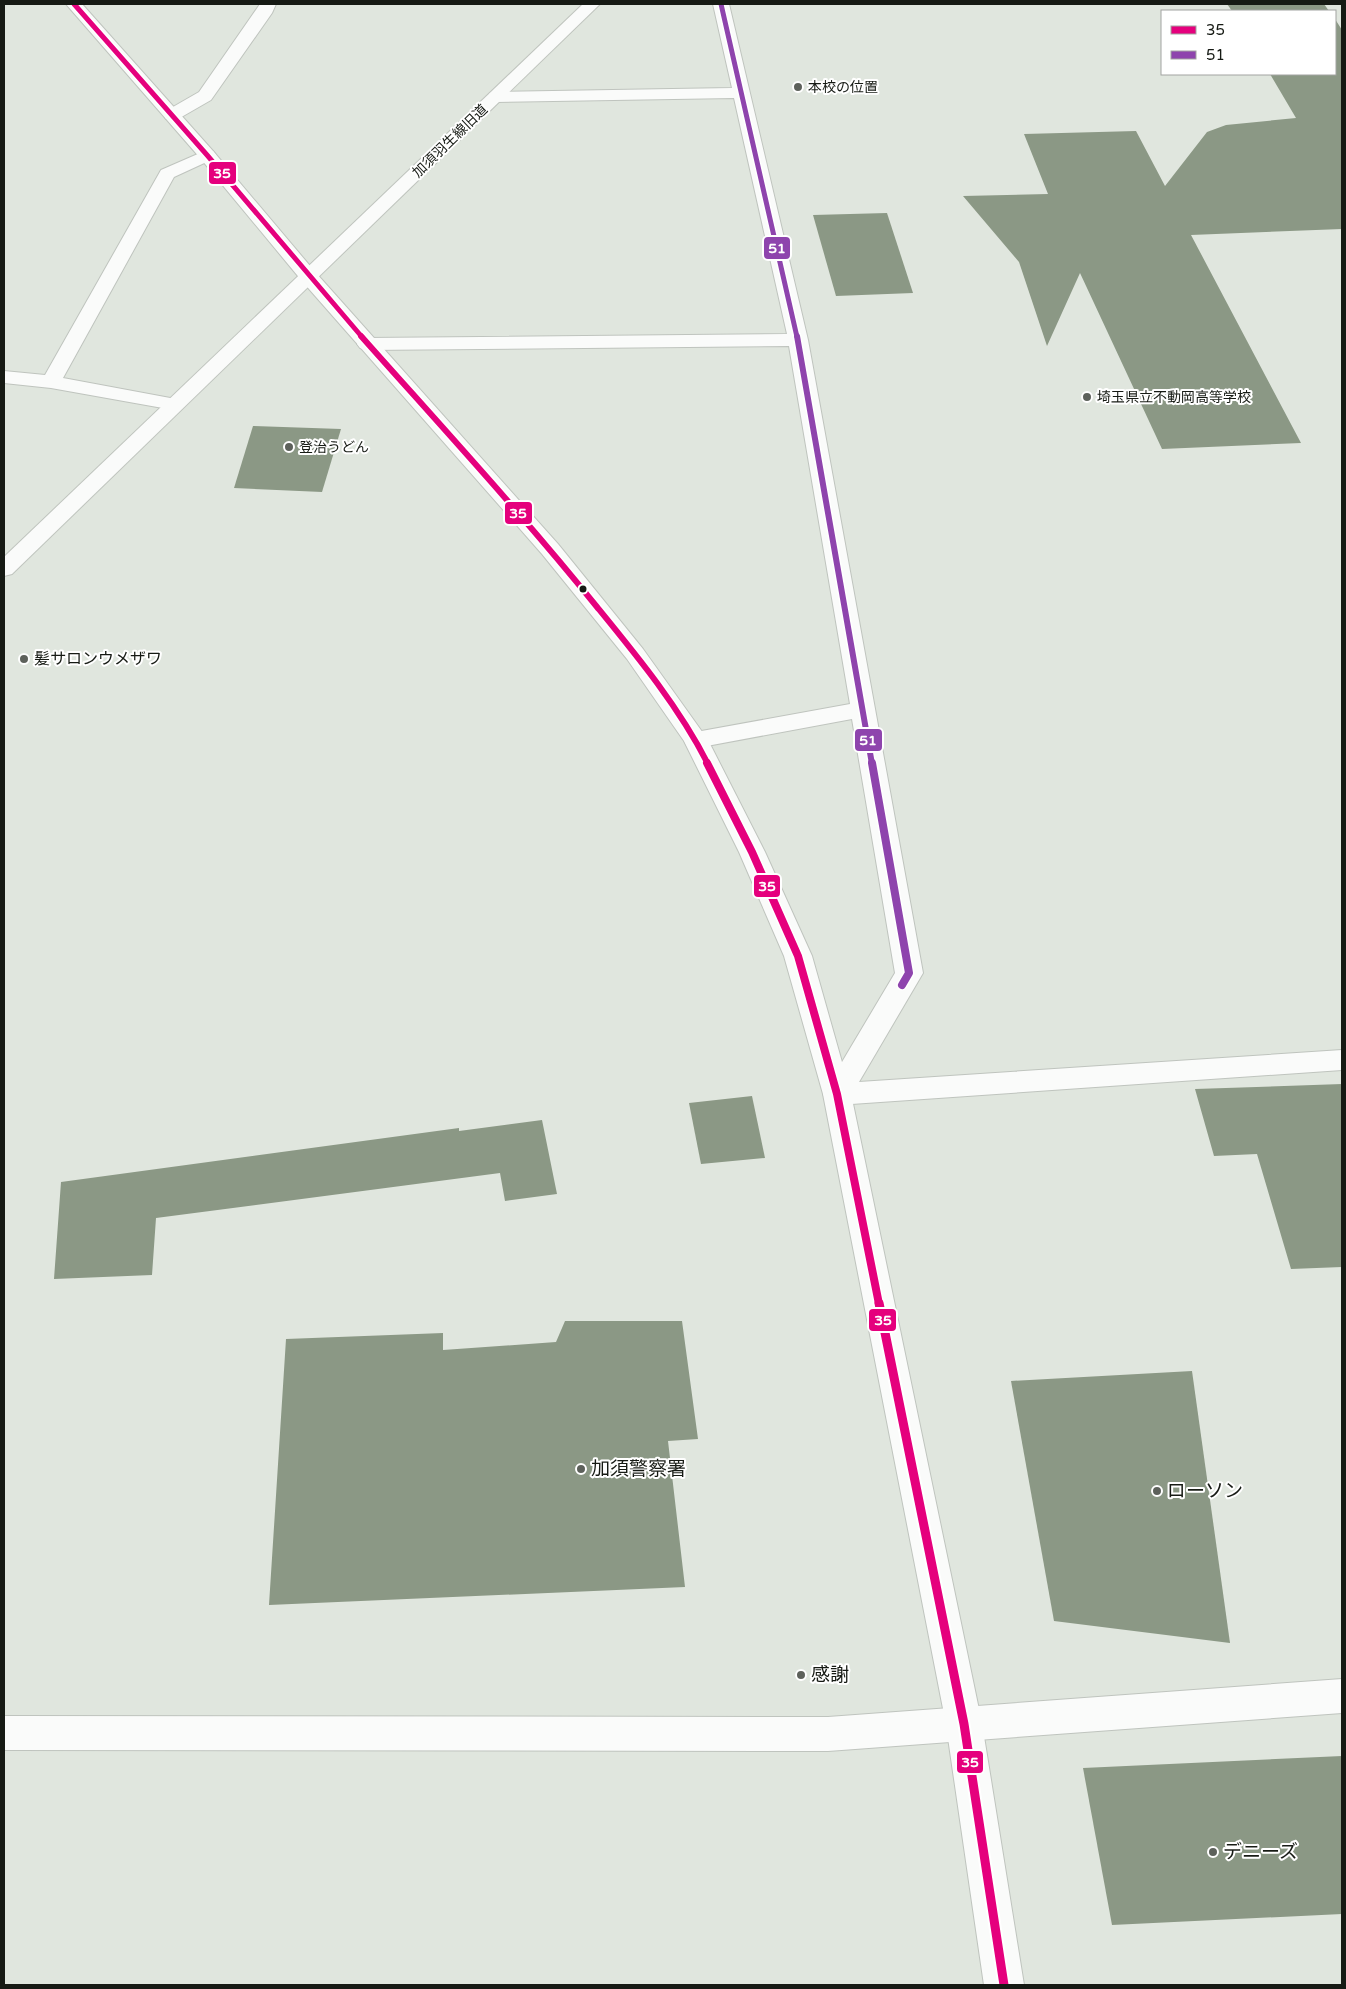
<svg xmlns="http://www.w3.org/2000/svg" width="1346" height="1989" font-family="'Varela Round','Noto Sans JP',sans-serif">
<rect width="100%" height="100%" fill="#e0e6de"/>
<!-- building -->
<g fill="#8b9885">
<polygon points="1227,4 1324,4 1329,11 1232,11"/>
<polygon points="1335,19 1342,30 1342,229 1191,235 1301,443 1162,449 1080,273 1047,346 1019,262 963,196 1048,194 1024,134 1136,131 1165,186 1207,132 1226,125 1296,118 1270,74 1335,74"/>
<polygon points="887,213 913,293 836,296 813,215"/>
<polygon points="253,426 341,429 322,492 234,488"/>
<polygon points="1342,1084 1342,1267 1291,1269 1257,1154 1214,1156 1195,1089"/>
<polygon points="752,1096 765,1158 701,1164 689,1103"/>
<polygon points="542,1120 557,1194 505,1201 500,1173 156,1218 152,1275 54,1279 61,1182 459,1128 459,1131"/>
<polygon points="565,1321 682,1321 698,1439 668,1441 685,1587 269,1605 286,1339 443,1333 443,1350 556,1342"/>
<polygon points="1192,1371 1230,1643 1054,1621 1011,1381"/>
<polygon points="1342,1756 1342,1914 1112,1925 1083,1768"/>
</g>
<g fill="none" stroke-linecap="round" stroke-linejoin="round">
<!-- minor casing -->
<g stroke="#bfc4be" stroke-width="2">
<g id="minor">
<polygon points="260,4 276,4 272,13 211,100 178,119 166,119 164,115 166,111 199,92"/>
<polygon points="713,4 729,4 808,340 923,973 859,1082 1342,1050 1342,1070 837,1105 827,1102 823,1094 895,973 852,719 696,748 687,746 684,740 687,734 696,732 850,704 789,346 367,350 360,348 357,344 360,340 367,338 787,334 734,98 496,102 490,101 488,97 490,93 496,92 732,88"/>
<polygon points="207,150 213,151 216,155 213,159 174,177 63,378 181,400 184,404 181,408 174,410 51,388 4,383 4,371 45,375 161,170"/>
</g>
</g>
<!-- tertiary casing -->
<g stroke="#bfc4be" stroke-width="2">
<g id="tertiary">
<polygon points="583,4 600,4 12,574 4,576 4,557"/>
<polygon points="1342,1679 1342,1713 828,1751 4,1750 4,1716 828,1717"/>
</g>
</g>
<!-- primary casing -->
<g stroke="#bfc4be" stroke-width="2">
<polygon id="primary" points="66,4 82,4 213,151 316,273 558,544 643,649 708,740 765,852 812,956 851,1094 982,1724 1024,1985 984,1985 946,1724 823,1094 784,956 739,852 684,741 627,659 542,554 302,281 201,159"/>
</g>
<!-- minor -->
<use href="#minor" fill="#fafbfa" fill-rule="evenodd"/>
<!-- tertiary -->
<use href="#tertiary" fill="#fafbfa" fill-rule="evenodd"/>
<!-- primary -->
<use href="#primary" fill="#fafbfa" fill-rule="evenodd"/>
<!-- bus-1-far3 casing -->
<g stroke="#fff" stroke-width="8">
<polyline id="bus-1-far3" points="74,4 207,155 362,337"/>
</g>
<!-- bus-1-far2 casing -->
<g stroke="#fff" stroke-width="9">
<path id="bus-1-far2" d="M361 336C441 426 522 514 597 607 637 656 679 707 708 764"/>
</g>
<!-- bus-1-far1 casing -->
<g stroke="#fff" stroke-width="11">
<polyline id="bus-1-far1" points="707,763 752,852 798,956 837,1094 879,1304"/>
</g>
<!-- bus-1 casing -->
<g stroke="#fff" stroke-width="13">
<polyline id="bus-1" points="879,1303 964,1724 1004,1985"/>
</g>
<!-- bus-2-far2 casing -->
<g stroke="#fff" stroke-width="8">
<polyline id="bus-2-far2" points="721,4 797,337"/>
</g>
<!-- bus-2-far1 casing -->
<g stroke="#fff" stroke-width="9">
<polyline id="bus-2-far1" points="797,336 872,764"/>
</g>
<!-- bus-2 casing -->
<g stroke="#fff" stroke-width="11">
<polyline id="bus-2" points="872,763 909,973 902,985"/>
</g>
<!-- bus-1-far3 -->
<use href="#bus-1-far3" stroke="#e5007d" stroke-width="5"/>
<!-- bus-1-far2 -->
<use href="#bus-1-far2" stroke="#e5007d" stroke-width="6"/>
<!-- bus-1-far1 -->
<use href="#bus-1-far1" stroke="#e5007d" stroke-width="8"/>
<!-- bus-1 -->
<use href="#bus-1" stroke="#e5007d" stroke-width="9"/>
<!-- bus-2-far2 -->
<use href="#bus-2-far2" stroke="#8e44ad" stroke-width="5"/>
<!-- bus-2-far1 -->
<use href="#bus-2-far1" stroke="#8e44ad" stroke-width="6"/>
<!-- bus-2 -->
<use href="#bus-2" stroke="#8e44ad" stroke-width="8"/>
</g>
<!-- markers -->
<g fill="#5d615b" stroke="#fff" stroke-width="2">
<circle cx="798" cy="87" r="5"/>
<circle cx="1087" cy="397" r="5"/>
<circle cx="289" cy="447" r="5"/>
<circle cx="24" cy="659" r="5"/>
<circle cx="581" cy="1469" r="5"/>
<circle cx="1157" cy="1491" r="5"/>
<circle cx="801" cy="1675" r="5"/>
<circle cx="1213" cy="1852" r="5"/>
</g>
<circle fill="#161a14" stroke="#fff" stroke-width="2" cx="583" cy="589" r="4.5"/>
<g text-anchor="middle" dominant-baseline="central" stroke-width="4" stroke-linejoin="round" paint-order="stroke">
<!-- far-poi labels -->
<g font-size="14" fill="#161a14" stroke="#fff" text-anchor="start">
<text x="808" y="87">本校の位置</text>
<text x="1097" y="397">埼玉県立不動岡高等学校</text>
<text x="299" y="447">登治うどん</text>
</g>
<!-- far-street labels -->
<g font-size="14" fill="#161a14" stroke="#fff">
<text transform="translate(450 141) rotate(-44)">加須羽生線旧道</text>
</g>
<!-- poi labels -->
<g font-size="16" fill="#161a14" stroke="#fff" text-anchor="start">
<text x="34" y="659">髪サロンウメザワ</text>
</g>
<!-- near-poi labels -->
<g font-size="19" fill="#161a14" stroke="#fff" text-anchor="start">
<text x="591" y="1469">加須警察署</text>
<text x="1167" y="1491">ローソン</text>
<text x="811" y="1675">感謝</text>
<text x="1223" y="1852">デニーズ</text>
</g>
</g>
<g stroke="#fff" stroke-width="2">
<rect x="208" y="161" width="29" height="24" rx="5" fill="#e5007d"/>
<rect x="763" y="236" width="28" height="24" rx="5" fill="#8e44ad"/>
<rect x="504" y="501" width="29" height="24" rx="5" fill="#e5007d"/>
<rect x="854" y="728" width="29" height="24" rx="5" fill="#8e44ad"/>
<rect x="753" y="874" width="28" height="24" rx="5" fill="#e5007d"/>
<rect x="868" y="1308" width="29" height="24" rx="5" fill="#e5007d"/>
<rect x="956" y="1750" width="28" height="24" rx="5" fill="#e5007d"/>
</g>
<g font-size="14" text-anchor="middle" font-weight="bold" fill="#fff">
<text x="222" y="178">35</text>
<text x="777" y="253">51</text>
<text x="518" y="518">35</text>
<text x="868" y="745">51</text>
<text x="767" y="891">35</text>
<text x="883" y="1325">35</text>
<text x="970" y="1767">35</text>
</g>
<!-- border -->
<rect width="1346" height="1989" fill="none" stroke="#161a14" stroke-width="10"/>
<!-- legend -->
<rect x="1161" y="10" width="175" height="65" fill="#ffffff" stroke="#a2a3a1"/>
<rect x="1171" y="26" width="25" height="8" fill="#e5007d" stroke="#a2a3a1"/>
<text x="1206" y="35" font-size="15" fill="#161a14">35</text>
<rect x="1171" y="51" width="25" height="8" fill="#8e44ad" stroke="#a2a3a1"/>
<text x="1206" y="60" font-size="15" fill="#161a14">51</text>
</svg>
